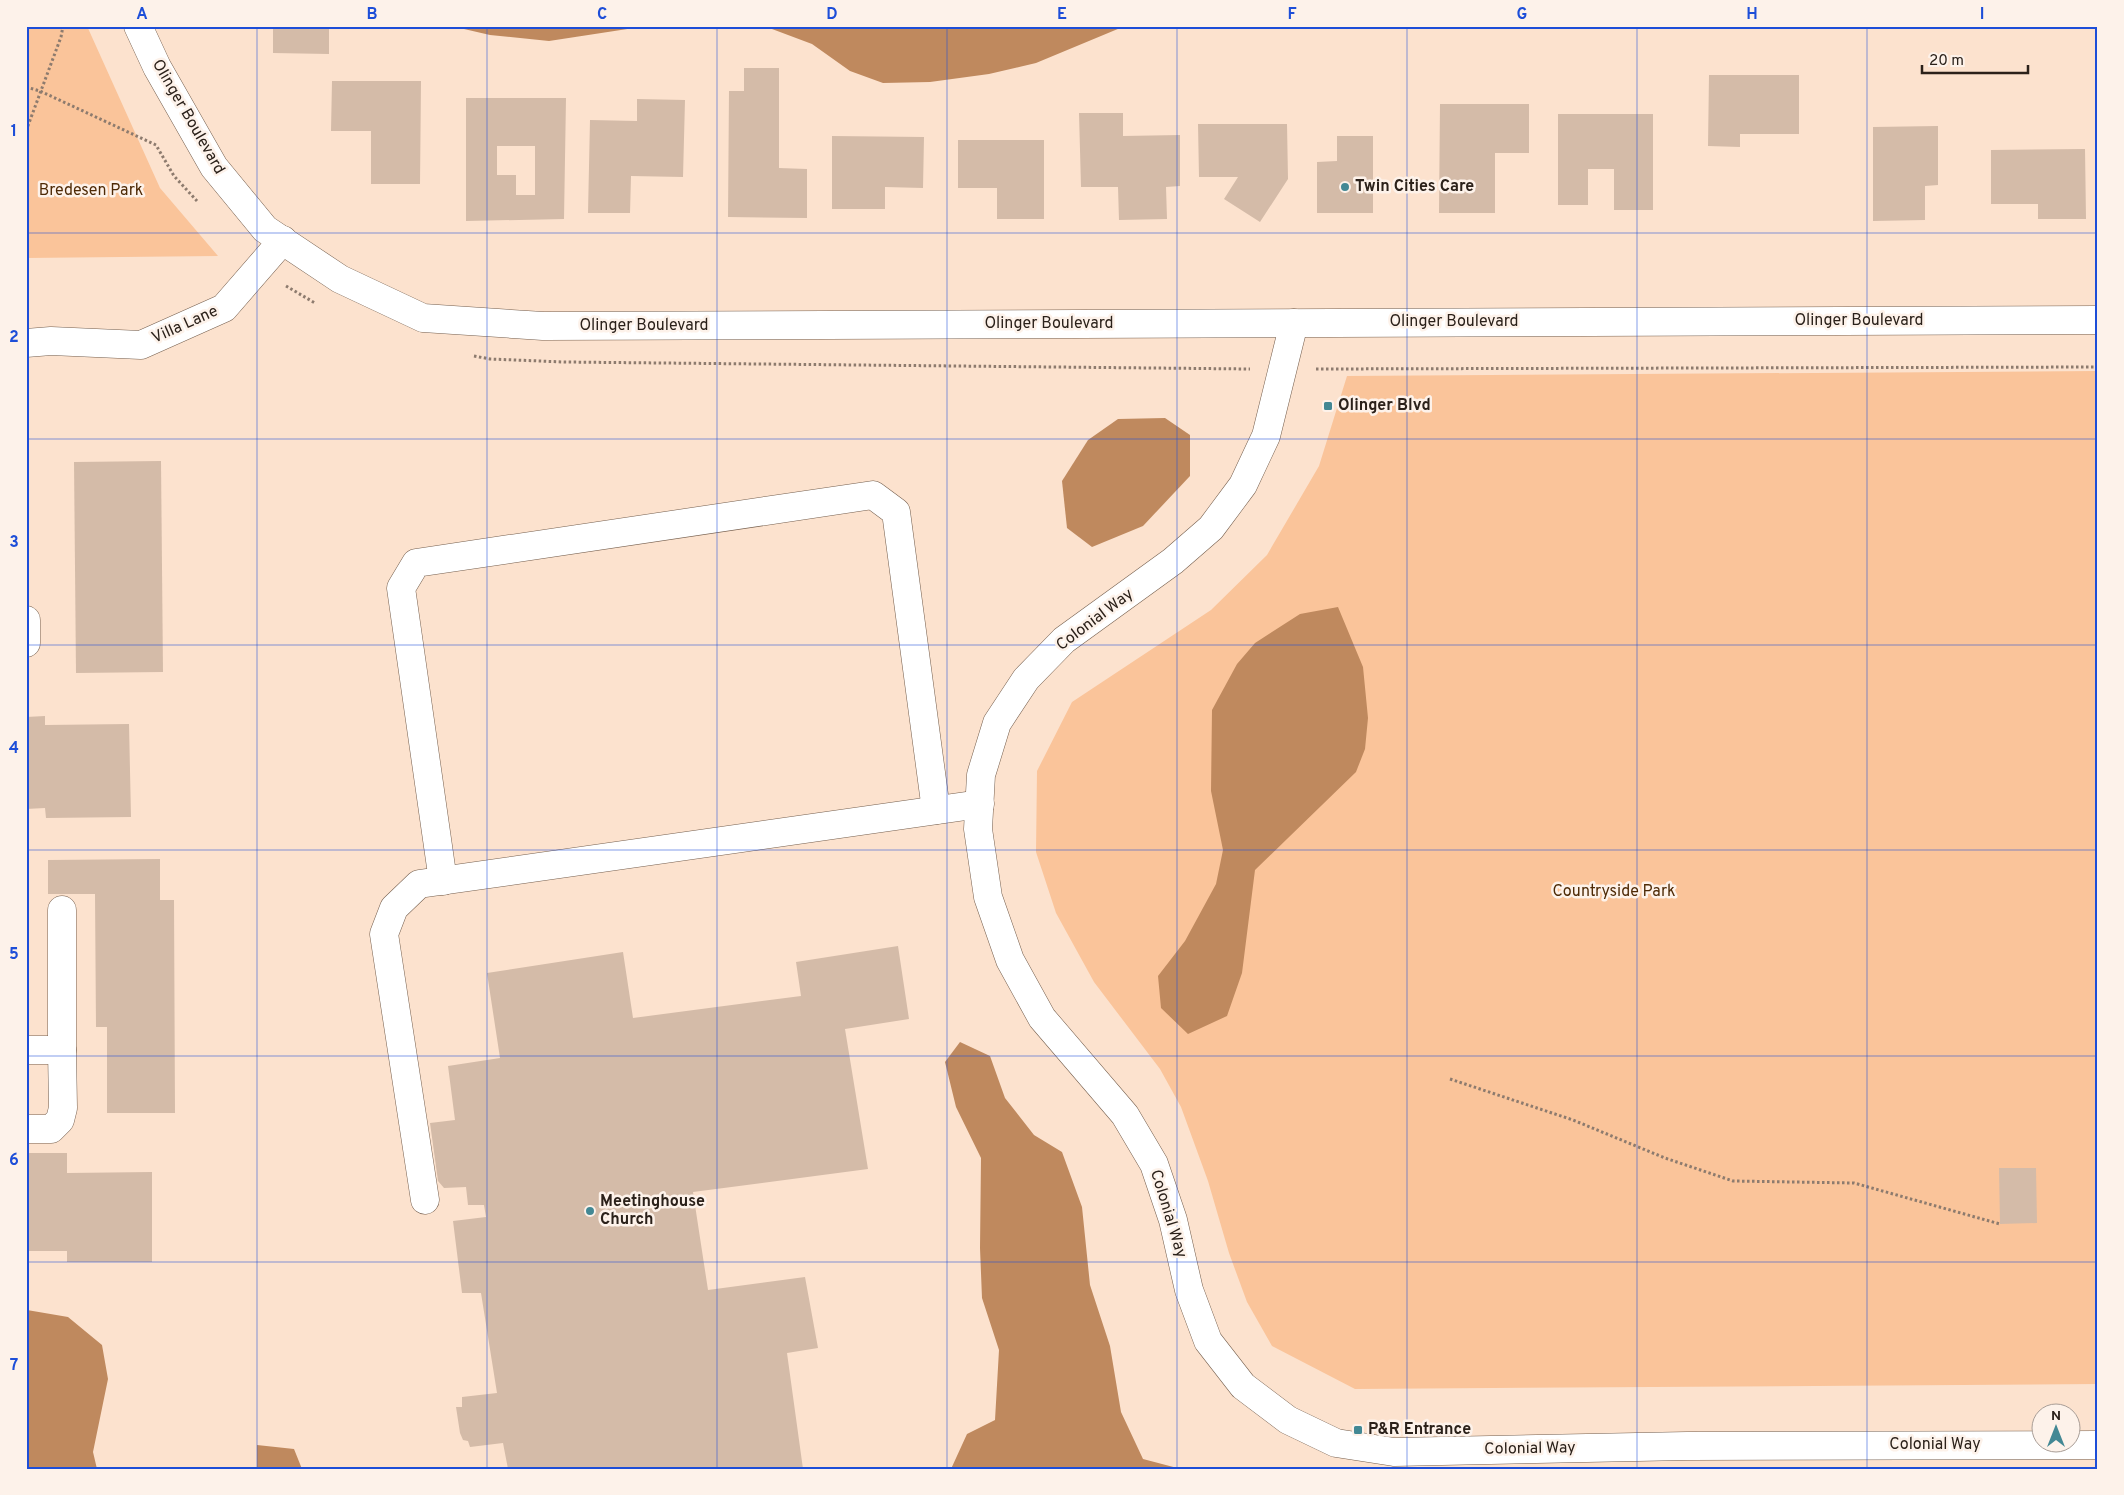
<svg xmlns="http://www.w3.org/2000/svg" width="2124" height="1495" font-family="Overpass,sans-serif">
<rect width="100%" height="100%" fill="#fce2ce"/>
<!-- green -->
<g fill="#fac49a">
<polygon points="26,26 87,26 160,188 218,256 26,258"/>
<polygon points="2098,371 2098,1384 1355,1389 1272,1346 1247,1302 1229,1253 1208,1181 1181,1107 1160,1069 1094,982 1056,913 1036,852 1037,771 1072,702 1211,610 1267,555 1319,466 1347,376"/>
</g>
<!-- water -->
<g fill="#bf895e">
<polygon points="451,26 647,26 549,41 490,35"/>
<polygon points="764,26 1125,26 1036,63 989,74 930,82 883,83 850,71 812,44"/>
<polygon points="1165,418 1190,435 1190,476 1143,526 1092,547 1067,528 1062,481 1088,440 1118,419"/>
<polygon points="1338,607 1363,667 1368,718 1365,749 1356,772 1255,870 1242,973 1227,1016 1188,1034 1161,1008 1158,976 1185,941 1216,884 1223,850 1211,791 1212,710 1237,664 1255,643 1300,614"/>
<polygon points="960,1042 990,1056 1005,1098 1034,1135 1062,1152 1082,1207 1090,1285 1110,1346 1121,1412 1143,1459 1181,1469 951,1469 967,1434 995,1420 999,1350 982,1298 980,1248 981,1158 956,1107 945,1062"/>
<polygon points="27,1310 68,1317 102,1345 108,1379 93,1452 97,1469 26,1469"/>
<polygon points="257,1445 294,1449 302,1469 257,1469"/>
</g>
<!-- building -->
<g fill="#d4bba8" fill-rule="evenodd">
<polygon points="273,26 329,26 329,54 273,53"/>
<polygon points="744,68 779,68 779,168 807,169 807,218 728,217 729,91 744,91"/>
<polygon points="1709,75 1799,75 1799,134 1740,134 1740,147 1708,146"/>
<polygon points="332,81 421,81 420,184 371,184 371,131 331,131"/>
<path d="M466 98H566L564 219 466 221ZM497 146H535V195H516V175H497Z"/>
<polygon points="637,99 685,100 683,177 631,176 630,213 588,213 590,120 637,121"/>
<polygon points="1440,104 1529,104 1529,153 1495,153 1495,213 1439,213"/>
<polygon points="1079,113 1123,113 1123,136 1180,135 1180,186 1166,187 1167,219 1119,220 1118,187 1081,187"/>
<polygon points="1558,114 1653,114 1653,210 1614,210 1614,169 1588,169 1588,205 1558,205"/>
<polygon points="1198,124 1287,124 1288,179 1260,222 1224,199 1238,177 1199,177"/>
<polygon points="1938,126 1938,185 1925,186 1925,220 1873,221 1873,127"/>
<polygon points="832,136 924,137 923,188 885,187 885,209 832,209"/>
<polygon points="1337,136 1373,136 1373,213 1317,213 1317,162 1337,161"/>
<polygon points="958,140 1044,140 1044,219 997,219 997,188 958,188"/>
<polygon points="2085,149 2086,219 2038,219 2038,204 1991,204 1991,150"/>
<polygon points="161,461 163,672 76,673 74,462"/>
<polygon points="45,716 45,725 129,724 131,817 46,818 45,808 26,809 26,717"/>
<polygon points="160,859 160,900 174,900 175,1113 107,1113 107,1027 96,1027 95,894 48,894 48,860"/>
<polygon points="898,946 909,1019 845,1029 868,1169 693,1192 708,1290 805,1277 818,1348 787,1353 803,1469 508,1469 503,1443 470,1447 468,1441 463,1440 460,1433 456,1407 462,1407 462,1397 497,1393 481,1293 462,1293 453,1221 486,1217 484,1205 468,1205 466,1187 444,1188 438,1181 430,1123 455,1120 448,1066 500,1058 487,973 623,952 633,1018 801,996 796,962"/>
<polygon points="26,1153 67,1153 67,1173 152,1172 152,1262 67,1262 67,1251 26,1251"/>
<polygon points="1999,1168 2036,1168 2037,1223 2000,1224"/>
</g>
<g fill="none" stroke-linecap="round" stroke-linejoin="round">
<!-- minor casing -->
<g stroke="#755f4e" stroke-width="29">
<g id="minor">
<polyline points="138,26 157,67 214,167 265,229 340,279 423,318 543,326 2098,320"/>
<polyline points="1294,323 1266,436 1243,485 1211,528 1173,561 1064,640 1026,679 997,723 981,775 978,829 988,897 1010,960 1042,1018 1125,1115 1154,1164 1173,1220 1189,1290 1208,1341 1243,1386 1288,1420 1336,1443 1394,1452 1687,1446 2098,1445"/>
<polyline points="26,343 51,341 141,345 224,308 283,240"/>
<polyline points="26,620 26,643"/>
<polyline points="443,881 401,588 416,563 873,495 896,512 936,810"/>
<polyline points="26,1050 62,1050 62,910"/>
<polyline points="26,1129 51,1129 60,1120 63,1108 62,1050"/>
<polyline points="425,1200 384,934 394,908 419,884 980,804"/>
</g>
</g>
<!-- path -->
<g stroke="#8d7b6e" stroke-width="3" stroke-dasharray="2.5 2.5" stroke-linecap="butt">
<polyline points="26,87 40,91 156,145 174,176 197,201"/>
<polyline points="26,131 61,37 63,26"/>
<polyline points="286,286 315,303"/>
<polyline points="474,356 490,359 564,362 1250,369"/>
<polyline points="1316,369 2098,367"/>
<polyline points="1450,1079 1573,1120 1665,1158 1733,1181 1854,1183 2000,1224"/>
</g>
<!-- minor -->
<use href="#minor" stroke="#fff" stroke-width="28"/>
</g>
<!-- grid -->
<path fill="none" stroke="#1d4ed8" stroke-width="1" stroke-opacity="0.55" d="M257 26V1469M487 26V1469M717 26V1469M947 26V1469M1177 26V1469M1407 26V1469M1637 26V1469M1867 26V1469M26 233H2098M26 439H2098M26 645H2098M26 850H2098M26 1056H2098M26 1262H2098"/>
<!-- markers -->
<g fill="#438894" stroke="#fdf2ea" stroke-width="2">
<circle cx="1345" cy="187" r="5"/>
<rect x="1323" y="401" width="10" height="10" rx="2.5"/>
<circle cx="590" cy="1211" r="5"/>
<rect x="1353" y="1425" width="10" height="10" rx="2.5"/>
</g>
<g text-anchor="middle" dominant-baseline="central" stroke-width="5" stroke-linejoin="round" paint-order="stroke">
<!-- street labels -->
<g font-size="16" fill="#2b211a" stroke="#fdf2ea">
<text transform="translate(188 117) rotate(60)">Olinger Boulevard</text>
<text x="1859" y="321">Olinger Boulevard</text>
<text x="1454" y="322">Olinger Boulevard</text>
<text x="1049" y="324">Olinger Boulevard</text>
<text transform="translate(185 325) rotate(-24)">Villa Lane</text>
<text x="644" y="326">Olinger Boulevard</text>
<text transform="translate(1095 620) rotate(-37)">Colonial Way</text>
<text transform="translate(1168 1214) rotate(73)">Colonial Way</text>
<text x="1935" y="1445">Colonial Way</text>
<text transform="translate(1530 1449) rotate(-1)">Colonial Way</text>
</g>
<!-- poi labels -->
<g font-size="16" font-weight="bold" fill="#2b211a" stroke="#fdf2ea" text-anchor="start">
<text x="1355" y="187">Twin Cities Care</text>
<text x="1338" y="406">Olinger Blvd</text>
<text x="600" y="1202">Meetinghouse<tspan x="600" dy="18">Church</tspan></text>
<text x="1368" y="1430">P&amp;R Entrance</text>
</g>
<!-- park labels -->
<g font-size="16" fill="#4e2a06" stroke="#fdf2ea">
<text x="91" y="191">Bredesen Park</text>
<text x="1614" y="892">Countryside Park</text>
</g>
</g>
<!-- border -->
<rect width="2124" height="1495" fill="none" stroke="#fdf2ea" stroke-width="55"/>
<!-- north arrow -->
<g transform="translate(2056 1428)"><circle r="24" fill="#fdf2ea" stroke="#a99e97"/>
<path d="M0-4L9 19L0 12L-9 19Z" fill="#438894"/>
<text y="-8" font-size="14" font-weight="bold" text-anchor="middle" fill="#2b211a">N</text>
</g>
<!-- scale -->
<path d="M1922 65v8h106v-8" fill="none" stroke="#2b211a" stroke-width="2.5"/>
<text x="1929" y="65" font-size="15" fill="#2b211a" stroke="#fdf2ea" stroke-width="4" paint-order="stroke">20 m</text>
<rect x="28" y="28" width="2068" height="1440" fill="none" stroke="#1d4ed8" stroke-width="2"/>
<g font-size="16" text-anchor="middle" font-weight="bold" fill="#1d4ed8">
<text x="142" y="19">A</text>
<text x="372" y="19">B</text>
<text x="602" y="19">C</text>
<text x="832" y="19">D</text>
<text x="1062" y="19">E</text>
<text x="1292" y="19">F</text>
<text x="1522" y="19">G</text>
<text x="1752" y="19">H</text>
<text x="1982" y="19">I</text>
<text x="14" y="136">1</text>
<text x="14" y="342">2</text>
<text x="14" y="547">3</text>
<text x="14" y="753">4</text>
<text x="14" y="959">5</text>
<text x="14" y="1165">6</text>
<text x="14" y="1370">7</text>
</g>
</svg>
